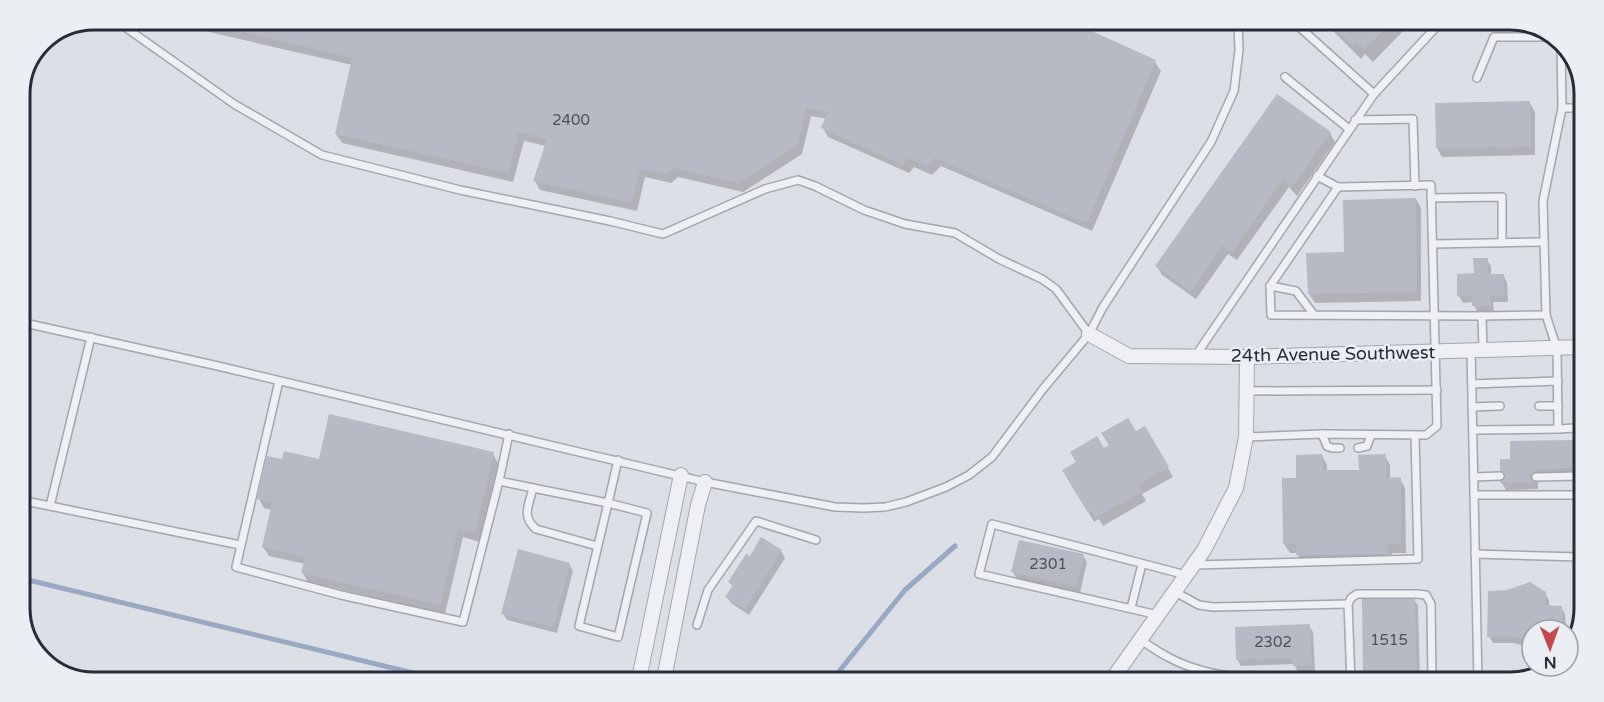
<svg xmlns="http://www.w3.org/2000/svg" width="1604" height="702" font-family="'Varela Round',sans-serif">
<rect width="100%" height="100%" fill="#dcdfe5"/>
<!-- shadow -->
<g fill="#0003">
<polygon points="157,20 1071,23 1155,62 1161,71 1092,231 941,166 932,175 914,167 909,173 828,137 823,128 827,119 811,116 802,154 743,192 678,177 671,183 645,177 637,211 540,190 535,181 546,146 524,141 513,182 342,143 336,134 352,65"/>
<polygon points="1326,24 1409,25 1373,62 1365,54 1361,59"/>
<polygon points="1529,102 1535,112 1535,155 1442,157 1437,148"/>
<polygon points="1330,133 1335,142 1297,196 1289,187 1237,260 1228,254 1196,299 1162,275 1157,266"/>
<polygon points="1416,199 1421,208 1421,301 1315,303 1309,294 1346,254"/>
<polygon points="1487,260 1491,266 1491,276 1504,276 1507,283 1508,302 1493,302 1494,312 1477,312 1473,302 1463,303 1459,296"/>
<polygon points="1145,428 1173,477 1142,494 1146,501 1103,526 1099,519 1094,522 1064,470"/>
<polygon points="1573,442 1577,449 1578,475 1538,475 1538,489 1506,490 1502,483 1512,461"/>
<polygon points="493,454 498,463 480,542 463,537 445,614 308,582 303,573 305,564 269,556 263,547 272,510 264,508 259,499 284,461"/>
<polygon points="1322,456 1327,465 1327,472 1360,471 1385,456 1390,465 1390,479 1400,479 1405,488 1406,553 1392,553 1392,562 1302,564 1297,553 1290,553 1284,544 1298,479"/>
<polygon points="781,551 785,558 749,615 731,603 727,597 733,587 730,582 750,558"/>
<polygon points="1083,556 1087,562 1080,593 1017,579 1013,572"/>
<polygon points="569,564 573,571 557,633 507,620 503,614"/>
<polygon points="1545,593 1549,600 1549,607 1561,607 1565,614 1566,628 1532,630 1532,647 1513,643 1493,643 1489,636"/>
<polygon points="1414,599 1418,606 1420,682 1365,682"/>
<polygon points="1309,626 1313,632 1315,671 1298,672 1294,664 1241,666 1237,659"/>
</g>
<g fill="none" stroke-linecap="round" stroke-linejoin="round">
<!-- stream -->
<g stroke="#9aa9c3" stroke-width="5">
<polyline points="20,578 434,678"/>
<polyline points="715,679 720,677 747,679"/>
<polyline points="832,680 905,590 955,546"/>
</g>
</g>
<!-- building -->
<g fill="#b7bac4">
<polygon points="193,20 1074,23 1156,60 1087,223 935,158 927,167 908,158 903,165 821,128 828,112 806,108 798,145 738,183 673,168 665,174 640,169 632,203 533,181 547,139 519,132 508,173 335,134 352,58"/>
<polygon points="1330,24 1389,25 1365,50 1357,42 1353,46"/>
<polygon points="1277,94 1331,132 1291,188 1283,179 1232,252 1223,245 1191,291 1155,266"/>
<polygon points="1530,101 1531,147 1436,148 1435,103"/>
<polygon points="1416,198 1417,292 1308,294 1306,253 1344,252 1343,200"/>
<polygon points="1473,258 1488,258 1488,274 1504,274 1505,296 1490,296 1491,306 1472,306 1472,296 1457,296 1457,274 1474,273"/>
<polygon points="329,414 494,452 475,533 458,529 440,605 301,573 305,557 262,547 272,503 257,499 267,456 282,459 284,451 319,459"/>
<polygon points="1128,418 1136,431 1145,426 1169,467 1138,485 1142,492 1096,518 1092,511 1088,513 1062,470 1076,462 1070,452 1097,436 1104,448 1109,445 1101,433"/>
<polygon points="1574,440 1574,468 1535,469 1535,483 1500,483 1500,459 1510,459 1510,441"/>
<polygon points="1322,454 1323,470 1359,470 1358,455 1386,454 1386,478 1401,477 1401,544 1387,544 1388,554 1296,555 1296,544 1283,544 1282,478 1296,478 1296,455"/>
<polygon points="761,537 782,550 745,609 725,597 733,585 728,582 746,554 750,556"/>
<polygon points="1019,540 1084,554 1076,587 1011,572"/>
<polygon points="518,549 570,563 553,627 501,614"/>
<polygon points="1530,582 1546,592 1545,605 1562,606 1563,622 1545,622 1545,630 1532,630 1532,641 1508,636 1487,637 1488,591 1507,590"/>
<polygon points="1415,597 1417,682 1363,682 1362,598"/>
<polygon points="1310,624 1312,665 1293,666 1292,658 1236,660 1235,627"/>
</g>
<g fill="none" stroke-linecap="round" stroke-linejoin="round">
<!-- service casing -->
<g stroke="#a2a6ae" stroke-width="10">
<g id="service">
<polyline points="115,20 234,104 322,155 460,190 610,221 663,234 765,189 798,180 815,186 864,210 905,224 955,233 999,259 1042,279 1056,289 1089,334"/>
<polyline points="1296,24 1374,94"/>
<polyline points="1285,77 1349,129"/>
<polyline points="1477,78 1494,37 1553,37"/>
<polyline points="1562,108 1584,108"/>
<polyline points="1355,120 1413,119 1415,186"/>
<polyline points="1317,176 1338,187 1270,286 1271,315 1482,316"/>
<polyline points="1431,198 1502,197 1502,243"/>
<polyline points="1433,244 1544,242"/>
<polyline points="1270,286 1296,291 1314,315"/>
<polyline points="20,322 218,366 705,482 835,507 863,508 885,507 906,502 946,487 969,475 992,457 1043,389 1089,334 1103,307 1211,142 1234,91 1239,50 1238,24"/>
<polyline points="91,337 50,506 240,545"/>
<polyline points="1471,350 1478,682"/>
<polyline points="1483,350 1482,316 1546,315"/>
<polyline points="1196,355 1374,94 1438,25"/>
<polyline points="279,381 236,567 341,595 463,622 499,481"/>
<polyline points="1472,384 1558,381"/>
<polyline points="1247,391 1437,390"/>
<polyline points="1539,406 1558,406"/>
<polyline points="1472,407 1500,406"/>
<polyline points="1558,429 1575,428 1581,434"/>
<polyline points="1473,430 1558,429 1557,349 1546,315 1543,201 1562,108 1561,44"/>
<polyline points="509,434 499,481 533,488"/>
<polyline points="1322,434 1327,446 1332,448 1340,448"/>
<polyline points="1246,437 1322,434 1426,435 1437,426 1431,185 1338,187"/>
<polyline points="1358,448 1367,446 1371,435"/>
<polyline points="1474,477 1500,476"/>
<polyline points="1536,477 1580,476"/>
<polyline points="1474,495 1580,495 1580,491"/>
<polyline points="20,500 50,506"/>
<path d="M597 546 536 529C521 516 529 505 533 488L608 503 579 626 618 637 647 513 608 503 618 460"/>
<polyline points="1475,554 1580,557"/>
<polyline points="1194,565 1418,559 1415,435"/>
<polyline points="1175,592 1199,605 1213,607 1348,604"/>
<polyline points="1131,608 1142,564"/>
<polyline points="1158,615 979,574 992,524 1186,575"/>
<polyline points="697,625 708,590 756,521 816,540"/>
<path d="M1140 640C1149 645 1158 652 1168 657 1223 687 1291 678 1351 677"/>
<polyline points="1351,682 1348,604 1351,598 1357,594 1417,594 1426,595 1431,604 1432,682"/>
</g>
</g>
<!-- minor casing -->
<g stroke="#a2a6ae" stroke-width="16">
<g id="minor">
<polyline points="1089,334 1129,356 1247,357 1582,347"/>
<polyline points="639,679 681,475"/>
<polyline points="664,679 698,505 705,482"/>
<polyline points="1111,681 1204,550 1236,488 1246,437 1247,357"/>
</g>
</g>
<!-- service -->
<use href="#service" stroke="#eff0f4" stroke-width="7"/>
<!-- minor -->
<use href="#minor" stroke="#eff0f4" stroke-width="14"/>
</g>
<g text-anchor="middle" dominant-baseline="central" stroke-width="5" stroke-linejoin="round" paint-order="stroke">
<!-- number labels -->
<g font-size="15" fill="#4b505c">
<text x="571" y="120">2400</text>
<text x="1048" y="564">2301</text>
<text x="1389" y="640">1515</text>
<text x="1273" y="642">2302</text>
</g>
<!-- street labels -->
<g font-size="18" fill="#272c3a" stroke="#ebeef3">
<text transform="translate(1333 354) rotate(-1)">24th Avenue Southwest</text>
</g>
</g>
<!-- crop -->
<path d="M0 0H1604V702H0ZM94 30H1510A64 64 0 0 1 1574 94V608A64 64 0 0 1 1510 672H94A64 64 0 0 1 30 608V94A64 64 0 0 1 94 30Z" fill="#ebeef3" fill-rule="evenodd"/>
<path fill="none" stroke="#272c3a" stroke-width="3" d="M94 30H1510A64 64 0 0 1 1574 94V608A64 64 0 0 1 1510 672H94A64 64 0 0 1 30 608V94A64 64 0 0 1 94 30Z"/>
<!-- north arrow -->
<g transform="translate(1550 648) rotate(179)"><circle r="28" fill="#ebeef3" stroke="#9da0a9" stroke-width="1.5"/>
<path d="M0-4.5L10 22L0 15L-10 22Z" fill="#c2494d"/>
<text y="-9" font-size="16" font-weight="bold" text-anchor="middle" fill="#272c3a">N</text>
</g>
</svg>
